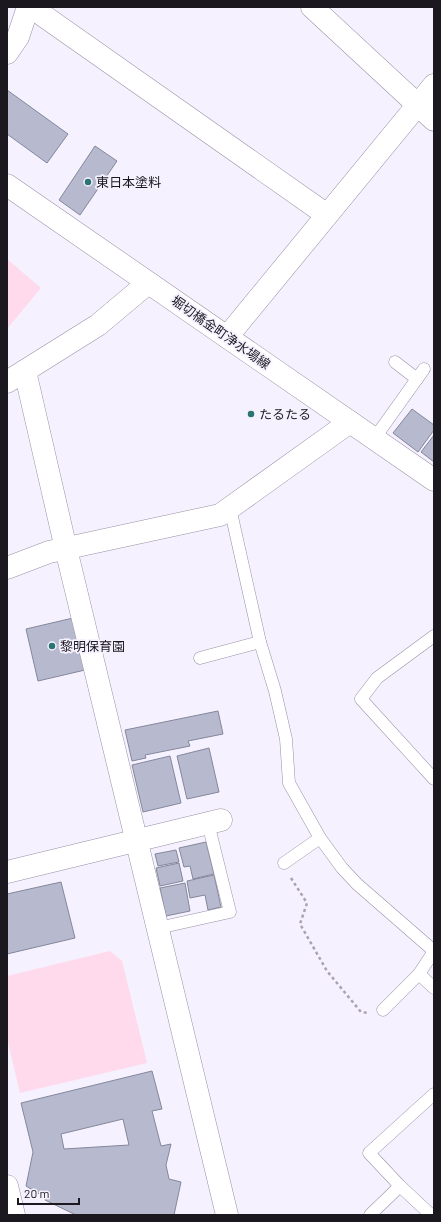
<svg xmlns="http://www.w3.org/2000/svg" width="441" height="1222" font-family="Barlow,'Noto Sans JP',sans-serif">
<rect width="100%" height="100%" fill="#f6f1fe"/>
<!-- green -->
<g fill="#fedaec">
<polygon points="7,259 41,288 7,329"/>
<polygon points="110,951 122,961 147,1063 20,1093 7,1038 7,976"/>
</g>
<!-- building -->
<g fill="#b7bacf" stroke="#84879b" fill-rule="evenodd">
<polygon points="7,90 68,134 47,163 7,134"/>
<polygon points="95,146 117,161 80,215 59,200"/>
<polygon points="412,409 434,425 434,430 418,452 393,433"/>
<polygon points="434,435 434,462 421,452"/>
<polygon points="73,618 85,670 38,681 26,629"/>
<polygon points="218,711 223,734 188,741 190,746 145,755 146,758 132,761 125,730"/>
<polygon points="209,748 219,792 187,799 177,756"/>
<polygon points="170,756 181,803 143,812 132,765"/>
<polygon points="206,842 214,874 193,879 190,866 184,867 179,848"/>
<polygon points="176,850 179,862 158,866 155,854"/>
<polygon points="179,863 183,881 160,886 156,868"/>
<polygon points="214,875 221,907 208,910 205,895 190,898 187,881"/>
<polygon points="61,882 75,938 7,954 7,894"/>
<polygon points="185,883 190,911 166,916 160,888"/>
<path d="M152 1071 162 1109 152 1111 161 1146 171 1144 166 1165 169 1179 181 1182 174 1215H76L45 1200 46 1198 26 1186 33 1152 21 1103ZM123 1119 129 1145 64 1149 61 1134Z"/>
</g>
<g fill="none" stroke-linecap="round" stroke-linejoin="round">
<!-- service casing -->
<g stroke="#9991a5" stroke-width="13">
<g id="service">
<polyline points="395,362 417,379"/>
<polyline points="374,439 424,369"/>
<polyline points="230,508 260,642 275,691 286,739 289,783 320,838 342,868 357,884 434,951"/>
<polyline points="434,636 377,678 361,699 434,779"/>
<polyline points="200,658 260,642"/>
<polyline points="284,863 320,838"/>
<polyline points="158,928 230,912 208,823"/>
<polyline points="434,951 419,974 434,988"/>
<polyline points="383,1010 419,974"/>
<polyline points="370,1215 400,1186"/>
<polyline points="431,1215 400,1186 369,1153 434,1094"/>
</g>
</g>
<!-- minor casing -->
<g stroke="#9991a5" stroke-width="23">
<g id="minor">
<polyline points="31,7 327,215"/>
<polyline points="312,7 434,120"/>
<polyline points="7,53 18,37 28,7"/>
<polyline points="227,337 434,85"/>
<polyline points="25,371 66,549 227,1215"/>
<polyline points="7,382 98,325 148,283"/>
<polyline points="7,568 49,552 220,515 350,422"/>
<polyline points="7,1186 14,1215"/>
</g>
</g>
<!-- tertiary casing -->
<g stroke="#9991a5" stroke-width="23">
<g id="tertiary">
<polyline points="7,185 434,480"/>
<polyline points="7,872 221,820"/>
</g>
</g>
<!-- path -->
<polyline stroke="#a8a3ae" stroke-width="2.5" stroke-dasharray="3 3" stroke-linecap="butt" points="291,878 307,903 300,924 327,971 361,1012 368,1013"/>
<!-- service -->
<use href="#service" stroke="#fff" stroke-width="12"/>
<!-- minor -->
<use href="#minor" stroke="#fff" stroke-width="22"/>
<!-- tertiary -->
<use href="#tertiary" stroke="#fff" stroke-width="22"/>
</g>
<!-- markers -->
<g fill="#2a7471" stroke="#f6f1fe" stroke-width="1.5">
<circle cx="88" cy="182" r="4"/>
<circle cx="251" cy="414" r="4"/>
<circle cx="52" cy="646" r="4"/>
</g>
<g text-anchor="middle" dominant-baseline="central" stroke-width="3.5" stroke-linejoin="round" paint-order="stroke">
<!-- poi labels -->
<g font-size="13" fill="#1b181f" stroke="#f6f1fe" text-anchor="start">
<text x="96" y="182">東日本塗料</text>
<text x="259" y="414">たるたる</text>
<text x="60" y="646">黎明保育園</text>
</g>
<!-- street labels -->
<g font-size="13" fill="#1b181f" stroke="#f6f1fe">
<text transform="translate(221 332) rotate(35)">堀切橋金町浄水場線</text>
</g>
</g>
<!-- border -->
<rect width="441" height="1222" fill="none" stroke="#1b181f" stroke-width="16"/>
<!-- scale -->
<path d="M18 1198v6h61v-6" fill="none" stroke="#1b181f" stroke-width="2"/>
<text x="24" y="1198" font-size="12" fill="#1b181f" stroke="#f6f1fe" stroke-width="3" paint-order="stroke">20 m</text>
</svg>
